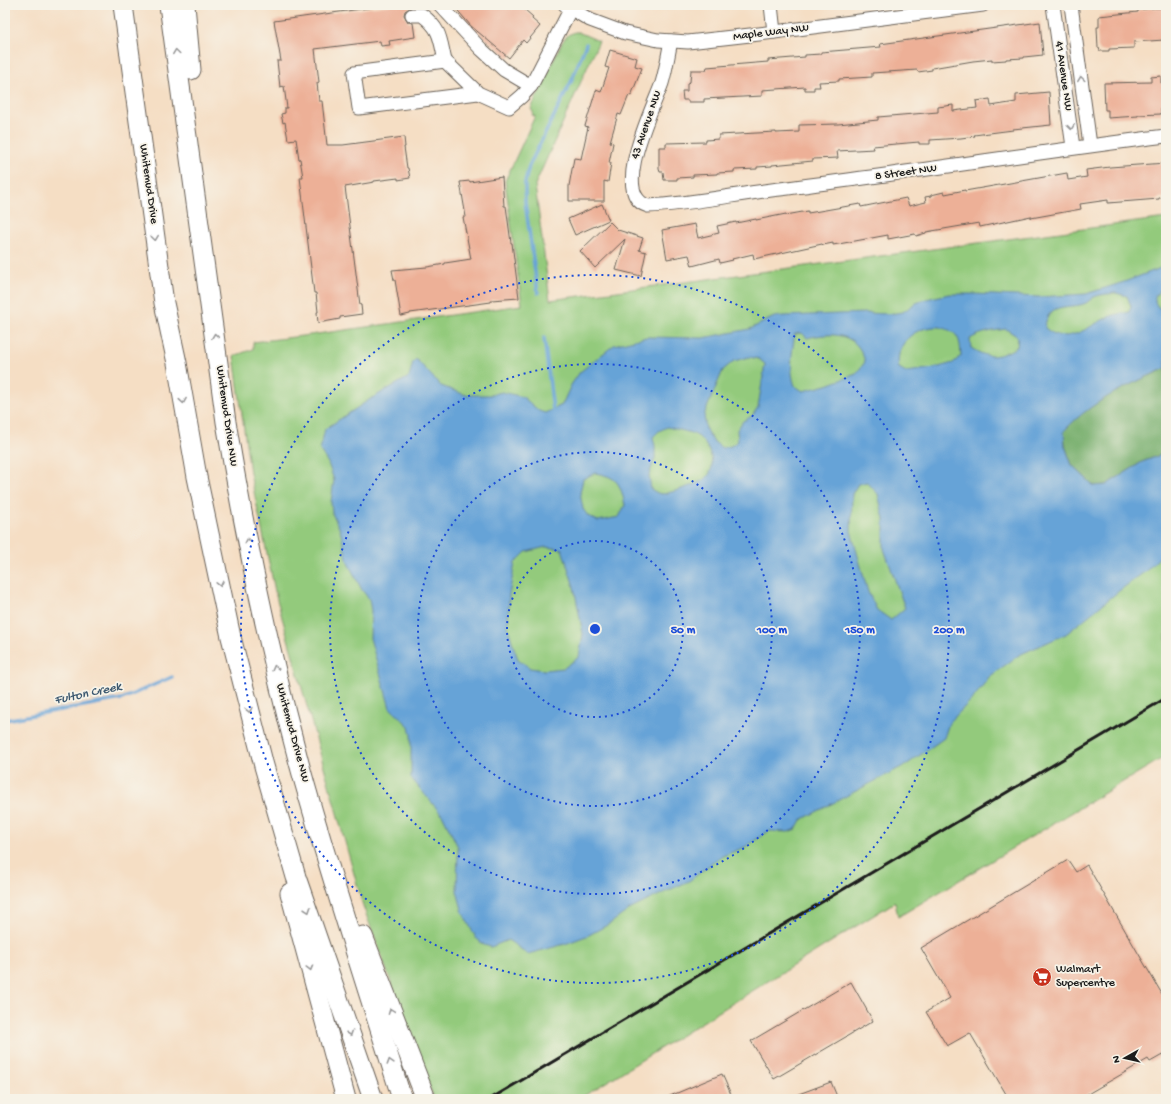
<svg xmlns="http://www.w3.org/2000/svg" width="1171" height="1104" font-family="'Gochi Hand',sans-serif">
<rect width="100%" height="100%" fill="#f7f3e8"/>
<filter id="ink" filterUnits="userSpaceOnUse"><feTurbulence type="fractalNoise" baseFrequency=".025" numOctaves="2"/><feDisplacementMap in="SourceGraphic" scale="8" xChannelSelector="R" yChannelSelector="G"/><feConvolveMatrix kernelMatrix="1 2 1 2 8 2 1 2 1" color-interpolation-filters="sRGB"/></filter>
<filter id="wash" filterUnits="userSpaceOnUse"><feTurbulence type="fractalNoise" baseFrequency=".012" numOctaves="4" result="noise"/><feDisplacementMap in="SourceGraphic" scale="16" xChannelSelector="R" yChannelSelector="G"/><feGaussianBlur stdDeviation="0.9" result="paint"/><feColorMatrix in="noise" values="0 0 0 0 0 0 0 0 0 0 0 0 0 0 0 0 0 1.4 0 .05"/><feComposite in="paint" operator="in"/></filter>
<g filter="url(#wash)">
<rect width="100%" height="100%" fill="#f5dec4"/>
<!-- green -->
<polygon fill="#93ca7c" stroke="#58734c" points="575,32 578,32 599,41 535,185 550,300 1166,218 1166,756 898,917 895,902 579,1099 434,1099 363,906 276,596 250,473 234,356 253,349 253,342 310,335 522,305 505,181 535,116 532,115 533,112 531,109 562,42 568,35"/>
<!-- forest -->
<polygon fill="#76ae6c" stroke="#496544" points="1166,368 1166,453 1142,462 1106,485 1094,486 1072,465 1065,446 1064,431 1082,413 1114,392"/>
<!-- water -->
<path fill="#66a3d7" stroke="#41607a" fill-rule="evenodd" d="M1166 266V287C1157 291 1151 298 1158 307L1161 309 1166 308V368C1127 386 1094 399 1064 431L1065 446 1072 465 1094 486 1106 485 1142 462 1166 453V551L1147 570 1119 591 1066 634 1019 655 989 677 975 696 949 723 944 738 909 763 801 820 796 829 788 832 769 831 745 847 720 857 689 881 667 891 629 910 611 923 589 935 565 944 528 954 508 940 491 947 484 945 476 938 463 913 457 891 458 847 443 816 411 778V735L409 726 390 708 370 638 371 611 369 599 362 590 348 563 340 530 332 513 331 502 334 480 328 463 320 450 325 429 372 398 409 377 413 362 416 359 441 386 466 395H490L502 392 523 397 539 411 545 413 562 405 571 385 580 372 614 345 646 337 703 338 750 329 774 317 783 316 866 313 889 314 903 312 914 304 926 299 949 294H974L1039 297 1086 294 1124 282ZM1116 293 1127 296 1131 306 1129 312C1123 314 1119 313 1114 315 1091 322 1070 349 1045 328 1047 300 1070 310 1086 303 1089 301 1091 299 1094 297 1101 294 1109 294 1116 293ZM940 327C958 332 960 337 961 356L953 363 935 368 906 372 899 368C895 349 908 332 927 328 931 327 936 327 940 327ZM1006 329 1018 337 1017 347C999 357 990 360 971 348L970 339C981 332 993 331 1006 329ZM802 333 807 338C832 332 858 332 865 362L856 374 827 385 803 391 795 386C789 370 792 351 795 334ZM749 357 759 359 765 364 758 407 752 416 743 421 737 430 738 441 731 446 722 448 713 441 706 430 704 415 723 370 734 361ZM667 427C675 429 693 432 699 437 709 446 717 464 708 476 703 483 671 493 662 494 658 494 654 491 651 489L649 475 655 458V446L653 437 659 431ZM595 473C618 477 620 483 625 505L619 517 598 521 588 516 583 509 580 493 583 479ZM867 482 878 494 884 519V549L905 608 891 620 877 610 868 592 851 531 852 494 858 484ZM546 547 562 549 574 587 583 634 579 657 564 668 544 670 530 668 518 659 513 645 508 627 509 595 515 563 526 552Z"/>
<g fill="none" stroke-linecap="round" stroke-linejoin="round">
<!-- stream -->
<g stroke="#66a3d7" stroke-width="3.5">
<polyline points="538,293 525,202 525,182 529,166 571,82 586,44"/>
<polyline points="544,338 553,410"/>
<polyline points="5,720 122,699 172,677"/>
</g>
</g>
<g id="blocks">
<!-- building -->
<g fill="#edb097">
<polygon points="390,5 411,5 411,7 405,11 404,15 408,22 413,23 415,37 389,41 390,45 381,46 380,41 315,49 319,82 317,83 319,101 322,101 327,145 343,145 404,137 405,147 404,147 407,168 408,168 410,178 398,180 398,178 374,181 374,182 345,187 360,305 361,305 362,314 340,317 340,319 318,323 317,312 318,312 316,293 314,293 300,177 303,177 300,159 299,159 296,139 288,140 285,122 283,123 281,114 285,113 285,108 287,108 284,86 280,87 277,61 281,61 274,21"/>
<polygon points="453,5 517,5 523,10 524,9 533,17 532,19 540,26 526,43 523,40 509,58 471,26"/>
<polygon points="1154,8 1165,8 1166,37 1164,38 1164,40 1134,42 1134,48 1109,49 1109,51 1100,51 1099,48 1098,48 1097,27 1099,27 1099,16 1138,12 1138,10"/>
<polygon points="1040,22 1043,55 1024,57 1024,58 1006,59 1006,60 992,61 992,59 973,61 932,68 932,70 918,72 917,70 872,73 872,77 839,79 839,81 819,82 820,87 814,87 814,90 805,90 805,87 762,90 762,96 704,99 704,102 688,102 688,100 683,100 682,91 687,91 687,83 690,82 691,70 706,70 707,67 768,62 768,60 805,57 805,55 821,54 821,52 881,47 880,44"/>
<polygon points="610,50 637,58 635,66 642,68 631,96 629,95 621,115 618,114 610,142 613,143 609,163 611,163 608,182 604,181 604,201 569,201 569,186 574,158 581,159 588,127 585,126 596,90 601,92 609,68 605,67"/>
<polygon points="1161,76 1161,83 1166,82 1166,108 1161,108 1161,114 1138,115 1138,116 1108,118 1108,110 1105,110 1104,83 1151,82 1151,77"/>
<polygon points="1049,92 1051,125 1013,129 1013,130 974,135 975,136 961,138 930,140 930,144 919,144 919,142 873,146 874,149 837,151 838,158 813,159 813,161 772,165 772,166 757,167 757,169 734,170 734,172 717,173 717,174 693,175 693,177 677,178 677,180 664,180 663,172 660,172 659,169 659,147 666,147 666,143 706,142 706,140 719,139 719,135 776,132 776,133 799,132 799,125 838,124 878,120 878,117 938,112 938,107 953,105 953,111 977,108 976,101 990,99 991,106 1016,102 1016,95"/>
<polygon points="1166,163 1166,197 1159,198 1159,199 1108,203 1108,200 1080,204 1081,209 1031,218 1031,216 980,227 979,223 926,232 926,233 916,236 915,234 888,239 888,235 833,245 833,243 823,245 822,244 754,259 753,254 732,259 733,260 720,263 719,259 692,266 689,255 667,259 662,230 695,224 698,238 719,233 717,226 736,222 736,223 756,219 756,220 786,214 786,215 808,211 808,213 860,204 861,207 906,198 909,206 926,202 925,197 931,196 931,195 944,192 945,194 965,190 965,191 1067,173 1068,180 1087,177 1086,170 1110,167"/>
<polygon points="502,177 504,206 506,206 511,243 512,243 519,298 491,300 491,302 410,313 410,314 401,316 395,280 394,280 392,270 427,267 445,264 445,263 471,259 463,217 466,217 460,182 470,181 470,182"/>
<polygon points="602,204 609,220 575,235 568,219"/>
<polygon points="610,222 618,230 643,238 639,250 646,252 641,276 616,270 625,239 595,268 580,251"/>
<polygon points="1068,860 1076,872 1087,865 1166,1001 1166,1053 1150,1062 1148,1059 1079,1099 1009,1099 970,1033 947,1046 926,1012 950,998 921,948"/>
<polygon points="851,982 873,1021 774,1079 751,1041"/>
<polygon points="722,1074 733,1099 663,1099"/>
<polygon points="831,1082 838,1099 789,1099 788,1098"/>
</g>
</g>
</g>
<g filter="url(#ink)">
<use href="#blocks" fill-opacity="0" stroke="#686057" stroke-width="1"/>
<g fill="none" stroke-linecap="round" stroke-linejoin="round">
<!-- minor casing -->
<g stroke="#686057" stroke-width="15">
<g id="minor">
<polyline points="440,5 481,49 504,70 531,86"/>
<polyline points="565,5 590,20 625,33 658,40 688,42 759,34 983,5"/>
<polyline points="771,5 774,32"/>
<polyline points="1053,5 1073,147"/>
<polyline points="1071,5 1090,145"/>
<path d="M412 15H422C441 29 440 39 445 61"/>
<path d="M671 41C668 55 666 70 662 83 654 106 609 195 648 206 693 204 736 194 780 189 909 173 1037 152 1166 136"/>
<polyline points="478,93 445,61 354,73 359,108 478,93 509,107 522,96 531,86 571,8"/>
</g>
</g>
<!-- highway casing -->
<g stroke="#686057" stroke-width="21">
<g id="highway">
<polyline points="123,5 164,303 177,363 197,477 231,637 264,766 296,877 373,1099"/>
<path d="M169 5 226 422C245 537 269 650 299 763 330 876 367 987 402 1099"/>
<polyline points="185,5 191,70"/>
<polyline points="290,893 346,1099"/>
<polyline points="363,936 426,1099"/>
</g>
</g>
<!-- minor -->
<use href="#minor" stroke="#fff" stroke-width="13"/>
<!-- highway -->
<use href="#highway" stroke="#fff" stroke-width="19"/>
<!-- rail -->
<polyline stroke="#1c1c1c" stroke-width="3" points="490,1099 1166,698"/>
</g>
<!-- one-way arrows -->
<defs><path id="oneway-chevron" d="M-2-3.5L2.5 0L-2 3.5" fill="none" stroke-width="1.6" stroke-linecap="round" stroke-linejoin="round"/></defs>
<g stroke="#999">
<use href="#oneway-chevron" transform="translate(176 52) rotate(-98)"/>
<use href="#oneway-chevron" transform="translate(1081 79) rotate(-98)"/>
<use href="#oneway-chevron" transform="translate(1071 127) rotate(82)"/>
<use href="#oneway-chevron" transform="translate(155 238) rotate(82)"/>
<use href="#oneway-chevron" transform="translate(215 336) rotate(-97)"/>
<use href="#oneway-chevron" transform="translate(183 401) rotate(81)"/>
<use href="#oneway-chevron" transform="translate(248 541) rotate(-101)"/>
<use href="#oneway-chevron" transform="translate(220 584) rotate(78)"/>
<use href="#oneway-chevron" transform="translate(275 668) rotate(-104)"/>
<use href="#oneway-chevron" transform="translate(249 710) rotate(76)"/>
<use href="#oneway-chevron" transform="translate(308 910) rotate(71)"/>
<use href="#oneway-chevron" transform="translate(310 968) rotate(75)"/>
<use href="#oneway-chevron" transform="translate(391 1011) rotate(-111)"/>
<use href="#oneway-chevron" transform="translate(350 1033) rotate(71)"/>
<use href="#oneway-chevron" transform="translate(390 1062) rotate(-107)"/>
</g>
</g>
<!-- distance rings -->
<g fill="none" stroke="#1d4ed8" stroke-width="2" stroke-dasharray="2 4">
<circle cx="595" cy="629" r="88"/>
<circle cx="595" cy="629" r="177"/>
<circle cx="595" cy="629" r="265"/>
<circle cx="595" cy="629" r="354"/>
</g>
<!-- icons -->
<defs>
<g id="supermarket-disc" transform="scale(1)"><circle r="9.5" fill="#c8321e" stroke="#f7f3e8"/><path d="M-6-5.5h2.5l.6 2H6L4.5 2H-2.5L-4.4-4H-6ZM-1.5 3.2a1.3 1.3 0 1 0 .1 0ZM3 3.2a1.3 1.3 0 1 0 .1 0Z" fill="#fff"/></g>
</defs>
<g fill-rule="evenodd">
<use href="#supermarket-disc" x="1042" y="977"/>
</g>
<g text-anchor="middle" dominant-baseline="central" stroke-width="3.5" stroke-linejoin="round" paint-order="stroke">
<!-- street labels -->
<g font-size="12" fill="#1c1c1c" stroke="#f7f3e8">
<text transform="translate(771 33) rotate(-7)">Maple Way NW</text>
<text transform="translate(1063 76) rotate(82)">41 Avenue NW</text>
<text transform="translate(647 125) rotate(-71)">43 Avenue NW</text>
<text transform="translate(906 173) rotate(-8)">8 Street NW</text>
<text transform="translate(148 184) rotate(82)">Whitemud Drive</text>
<text transform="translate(226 416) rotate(82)">Whitemud Drive NW</text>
<text transform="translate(292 733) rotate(75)">Whitemud Drive NW</text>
</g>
<!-- poi labels -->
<g font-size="12" fill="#1c1c1c" stroke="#f7f3e8" text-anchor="start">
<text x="1056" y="970">Walmart<tspan x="1056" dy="14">Supercentre</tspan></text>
</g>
<!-- water labels -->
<g font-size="13" font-style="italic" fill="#3d5970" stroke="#f7f3e8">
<text transform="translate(88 694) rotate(-12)">Fulton Creek</text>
</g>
</g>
<circle cx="595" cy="629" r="6" fill="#1d4ed8" stroke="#f7f3e8" stroke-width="2"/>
<g font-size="12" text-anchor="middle" font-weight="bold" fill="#1d4ed8" stroke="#f7f3e8" stroke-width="3.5" stroke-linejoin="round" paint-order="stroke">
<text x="683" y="633">50 m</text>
<text x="772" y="633">100 m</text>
<text x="860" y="633">150 m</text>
<text x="949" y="633">200 m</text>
</g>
<!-- margin -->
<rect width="1171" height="1104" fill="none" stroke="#f7f3e8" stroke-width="20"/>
<!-- north arrow -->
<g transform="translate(1125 1058) rotate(262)" stroke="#f7f3e8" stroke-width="3" paint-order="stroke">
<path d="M0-3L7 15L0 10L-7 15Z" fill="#1c1c1c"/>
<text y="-6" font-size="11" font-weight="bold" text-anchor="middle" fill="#1c1c1c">N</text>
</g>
</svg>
